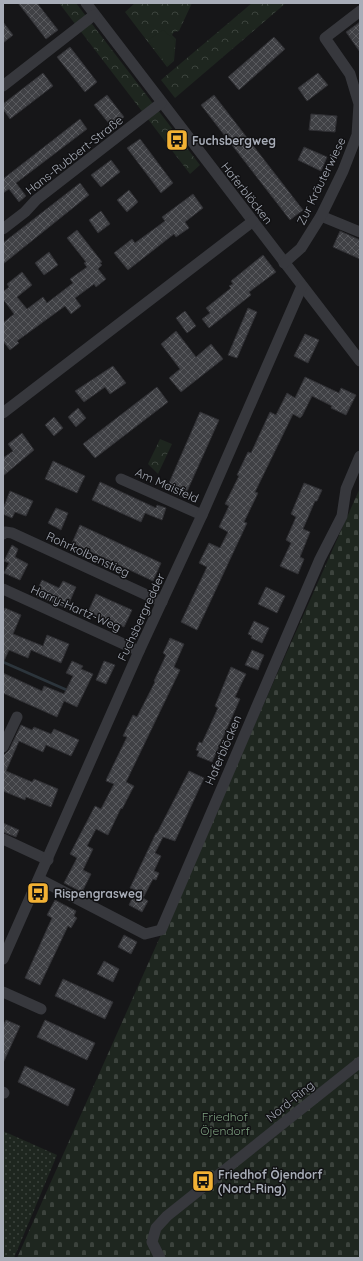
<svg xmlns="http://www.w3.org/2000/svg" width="363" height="1261" font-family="Quicksand,sans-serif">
<defs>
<pattern id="grass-dots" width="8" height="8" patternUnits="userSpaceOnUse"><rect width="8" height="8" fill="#1e261f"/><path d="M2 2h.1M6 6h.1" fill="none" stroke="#3c433d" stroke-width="1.8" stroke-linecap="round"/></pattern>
<pattern id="forest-crowns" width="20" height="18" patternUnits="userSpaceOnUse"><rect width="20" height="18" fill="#1e261f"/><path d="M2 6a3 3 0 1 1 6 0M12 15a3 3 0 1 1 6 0" fill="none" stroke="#3c433d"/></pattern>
<pattern id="cemetery-stones" width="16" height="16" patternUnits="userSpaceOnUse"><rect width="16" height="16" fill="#1e261f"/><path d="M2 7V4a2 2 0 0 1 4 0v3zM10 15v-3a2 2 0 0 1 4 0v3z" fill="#3c433d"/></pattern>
<pattern id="building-cross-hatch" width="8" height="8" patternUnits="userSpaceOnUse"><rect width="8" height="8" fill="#404145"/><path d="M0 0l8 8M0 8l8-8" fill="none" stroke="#595a5e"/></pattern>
</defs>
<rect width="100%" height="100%" fill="#161618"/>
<!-- grass -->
<polygon fill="url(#grass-dots)" points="3,1131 57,1155 14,1258 3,1258"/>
<!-- forest -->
<g fill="url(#forest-crowns)">
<polygon points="59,3 76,3 200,165 190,174"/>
<polygon points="135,3 192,3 179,31 174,32 172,35 176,39 174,61 167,67 125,12"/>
<polygon points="252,3 286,3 175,98 161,80"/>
<polygon points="160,439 172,444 158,474 148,464"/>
</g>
<!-- cemetery -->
<polygon fill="url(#cemetery-stones)" points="360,488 360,1258 17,1258"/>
<!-- pitch -->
<polygon fill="#1e261f" points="163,30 175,40 173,59 168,66 148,40"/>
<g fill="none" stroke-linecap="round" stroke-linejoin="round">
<!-- stream -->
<polyline stroke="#2c353c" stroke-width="3" points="3,662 69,691"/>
</g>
<!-- building -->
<g fill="url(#building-cross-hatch)" stroke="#303034">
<polygon points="18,3 37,3 58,30 46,39"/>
<polygon points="3,22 13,35 3,43"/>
<polygon points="360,22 360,52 346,32"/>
<polygon points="274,37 285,49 239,90 228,77"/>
<polygon points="70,47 97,82 85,92 57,57"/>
<polygon points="43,73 53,86 10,119 3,109 3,104"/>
<polygon points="318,73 328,85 307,101 298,88"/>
<polygon points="107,95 124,117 111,126 94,105"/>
<polygon points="214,95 303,210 290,220 201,105"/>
<polygon points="311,114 337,116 335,132 309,130"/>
<polygon points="80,119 87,129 16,183 26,196 19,202 9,189 3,193 3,179"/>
<polygon points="140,139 173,183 161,193 127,148"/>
<polygon points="304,147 327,157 321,171 298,160"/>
<polygon points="111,160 120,172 101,187 91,175"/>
<polygon points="80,183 89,195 3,264 3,243"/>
<polygon points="129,190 138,202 127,212 117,200"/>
<polygon points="193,194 203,208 185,222 189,228 176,237 174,234 128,270 114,253 132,239 135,243 165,221 162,217"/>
<polygon points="101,211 110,224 98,233 89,220"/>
<polygon points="77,230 102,262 100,263 102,265 98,269 106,279 96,287 94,284 75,298 81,306 71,314 65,306 17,341 19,343 10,350 3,341 3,323 14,314 3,299 3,292 9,287 7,284 22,272 32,285 17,297 27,309 43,297 47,303 73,283 70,279 87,267 84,263 86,262 67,238"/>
<polygon points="340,231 360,240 360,259 333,247"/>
<polygon points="49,252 58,265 44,275 35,263"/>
<polygon points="263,255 276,272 249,292 251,295 209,328 202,319 210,313 206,308 231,288 229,286 233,284 231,281"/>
<polygon points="248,308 257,312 237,358 228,355"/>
<polygon points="185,311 196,326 187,333 176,318"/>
<polygon points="176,331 196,357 211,344 223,359 181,392 169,378 180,369 161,344"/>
<polygon points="305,334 319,340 308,363 294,356"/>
<polygon points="113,366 126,383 110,394 105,387 84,402 75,391"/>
<polygon points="305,377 339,393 341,388 356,395 346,415 331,408 332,406 312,396 302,416 300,418 293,414 255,492 258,493 244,522 247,523 197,630 181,622 207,567 199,563 209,543 220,548 228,532 219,527 229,506 225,504 239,476 237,475 248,452 251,453 270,412 276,415 287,393 295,398"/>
<polygon points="157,387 168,402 95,458 83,444"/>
<polygon points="78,408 86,418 76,427 68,417"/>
<polygon points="200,412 219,420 184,498 166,490"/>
<polygon points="54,417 63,428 54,436 45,425"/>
<polygon points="22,433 34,450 3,476 3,458 13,451 8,444"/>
<polygon points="53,461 85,476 77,493 45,479"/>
<polygon points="100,482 156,508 157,505 166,508 162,520 145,513 141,522 92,500"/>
<polygon points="304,483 322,490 317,501 315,501 303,529 310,532 300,557 304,559 298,574 280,566 291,543 286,540 296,517 291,514"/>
<polygon points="10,491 33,501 26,516 15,512 12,518 3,514 3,509"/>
<polygon points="56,508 68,513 61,530 48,523"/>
<polygon points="80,525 161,563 153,581 72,543"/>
<polygon points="12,545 18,549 15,557 28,564 20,580 4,573 9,563 4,561"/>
<polygon points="42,580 59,588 63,581 76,587 67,608 35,595"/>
<polygon points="266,587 285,596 277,613 258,604"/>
<polygon points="96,594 132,610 124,627 88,612"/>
<polygon points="5,608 21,615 13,634 43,646 47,635 69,644 61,663 31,650 28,658 9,650 3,663 3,613"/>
<polygon points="254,621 269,628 262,643 251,638 252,636 248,634"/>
<polygon points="170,638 184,644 174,667 180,670 126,782 134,786 122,809 121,808 108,835 96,829 87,846 93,849 83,870 91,874 82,892 64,883 77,858 70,854 95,806 101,809 114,784 106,781 107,778 127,737 123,736 133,715 137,717 155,682 154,681 166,655 163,653"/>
<polygon points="252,650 264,655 258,670 245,665"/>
<polygon points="72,661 83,666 81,669 93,674 77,707 64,701 57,717 3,693 3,673 42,691 44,686 64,694 73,676 66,673"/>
<polygon points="104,661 115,665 106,684 96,680"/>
<polygon points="231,667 246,674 235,697 240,699 212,762 197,756 199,751 196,750 199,742 202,743 218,708 215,706"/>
<polygon points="21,725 32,730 34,727 51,734 54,729 79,740 71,756 46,745 43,752 19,741 6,771 32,782 34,779 58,789 51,807 26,797 25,800 3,791 3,756 9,750"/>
<polygon points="189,771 204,778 175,841 163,837 155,853 161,856 154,871 159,873 156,880 153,879 143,898 148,901 142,912 129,905 136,890 130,888 156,833 157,833"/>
<polygon points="3,823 19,830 16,837 3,832"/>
<polygon points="55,900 76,911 74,916 77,918 71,928 68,926 40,985 25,978 52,918 47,915"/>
<polygon points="124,935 137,942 131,954 118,947"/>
<polygon points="104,961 119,969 113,982 97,974"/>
<polygon points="63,979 113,1002 105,1019 55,996"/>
<polygon points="6,1020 20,1026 3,1063 3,1026"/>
<polygon points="45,1020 95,1043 87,1060 37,1037"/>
<polygon points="25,1066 75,1089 68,1106 18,1082"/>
</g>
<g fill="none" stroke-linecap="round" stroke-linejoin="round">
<!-- minor -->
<g stroke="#37383d" stroke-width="11">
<polyline points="86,3 360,361"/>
<polyline points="3,86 94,15"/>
<polyline points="321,216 360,232"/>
<polyline points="3,229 25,212 36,200 161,103"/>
<polyline points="284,263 301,248 321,216 343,171 357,135 359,104 350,74 325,38 360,11"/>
<polyline points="3,413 253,221"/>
<polyline points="121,479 202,515"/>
<polyline points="3,534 5,532 12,533 162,602"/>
<polyline points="3,589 139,651"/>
<polyline points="3,747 17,717"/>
<polyline points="3,839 48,860"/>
<polyline points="39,879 145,934 161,930 320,559 342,516 346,489 360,456"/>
<polyline points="3,959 139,651 202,515 302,286"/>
<polyline points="3,992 41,1009"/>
<polyline points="3,1092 4,1093"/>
<polyline points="160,1258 152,1242 156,1228 167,1216 360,1062"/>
</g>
</g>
<!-- icons -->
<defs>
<g id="bus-square" transform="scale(1.15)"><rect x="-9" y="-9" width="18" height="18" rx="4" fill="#f2b134" stroke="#111113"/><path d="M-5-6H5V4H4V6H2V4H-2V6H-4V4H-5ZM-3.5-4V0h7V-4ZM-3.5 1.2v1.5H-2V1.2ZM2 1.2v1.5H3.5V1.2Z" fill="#111"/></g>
</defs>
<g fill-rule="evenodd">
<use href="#bus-square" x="177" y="140"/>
<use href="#bus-square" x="38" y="893"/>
<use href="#bus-square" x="203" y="1181"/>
</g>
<g text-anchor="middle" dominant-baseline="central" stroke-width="3" stroke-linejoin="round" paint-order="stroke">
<!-- poi labels -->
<g font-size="12" font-weight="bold" fill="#a8adb8" stroke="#111113" text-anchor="start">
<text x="192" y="140">Fuchsbergweg</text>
<text x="54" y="893">Rispengrasweg</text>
<text x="218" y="1174">Friedhof Öjendorf<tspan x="218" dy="14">(Nord-Ring)</tspan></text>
</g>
<!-- street labels -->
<g font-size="12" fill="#a8adb8" stroke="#111113">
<text transform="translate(74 155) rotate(-38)">Hans-Rubbert-Straße</text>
<text transform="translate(321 181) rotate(-64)">Zur Kräuterwiese</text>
<text transform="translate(247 193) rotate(52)">Haferblöcken</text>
<text transform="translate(167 485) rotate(24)">Am Maisfeld</text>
<text transform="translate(88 554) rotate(25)">Rohrkolbenstieg</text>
<text transform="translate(76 608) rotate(24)">Harry-Hartz-Weg</text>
<text transform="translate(141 617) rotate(-65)">Fuchsbergredder</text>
<text transform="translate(223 750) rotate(-67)">Haferblöcken</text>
<text transform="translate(290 1101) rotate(-39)">Nord-Ring</text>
</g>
<!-- park labels -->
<g font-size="12" fill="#7fa381" stroke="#111113">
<text x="225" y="1116">Friedhof<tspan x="225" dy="14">Öjendorf</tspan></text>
</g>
</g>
<!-- border -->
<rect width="363" height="1261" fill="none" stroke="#a8adb8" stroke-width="8"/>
</svg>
